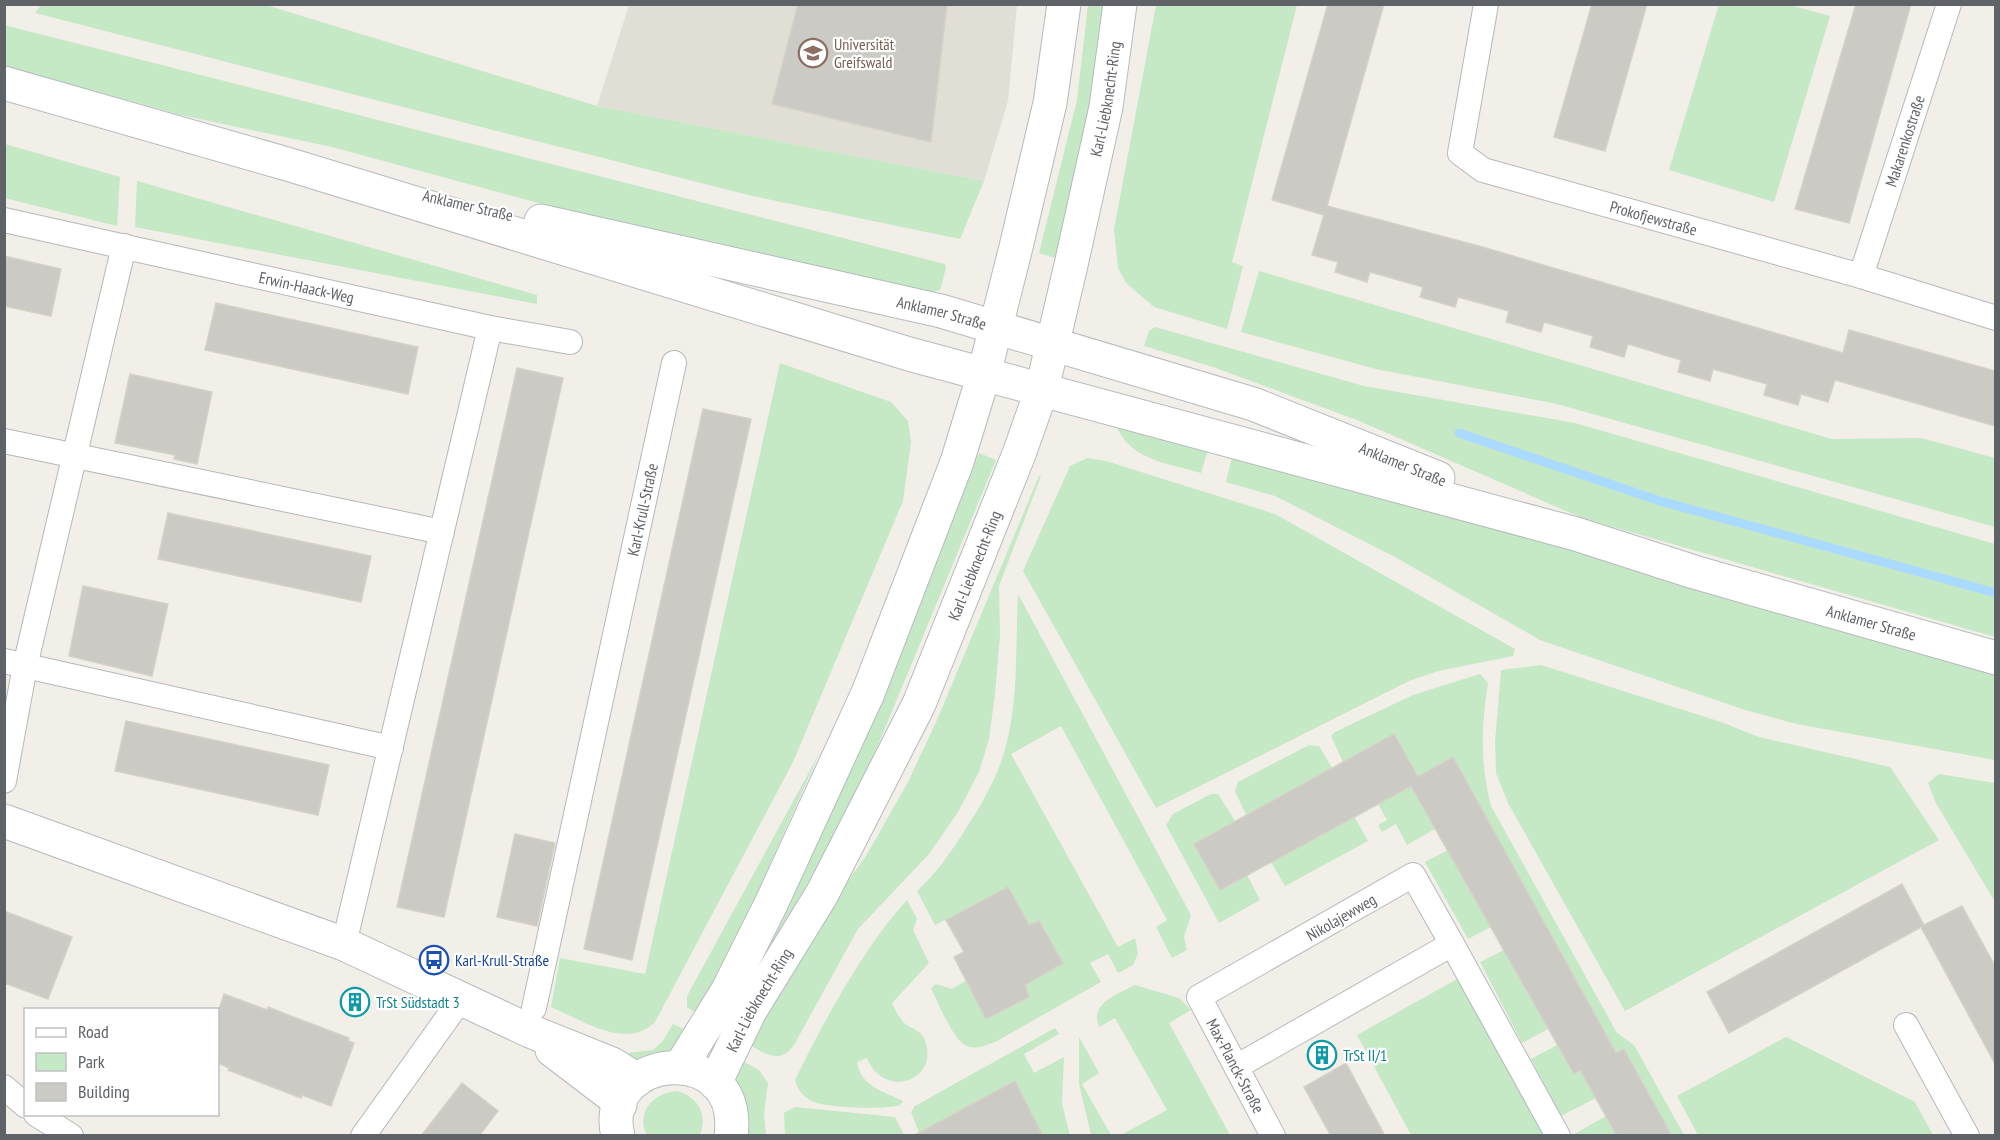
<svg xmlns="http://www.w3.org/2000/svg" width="2000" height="1140" font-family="'PT Sans Narrow',sans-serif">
<rect width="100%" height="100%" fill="#f1efe8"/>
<!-- education -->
<polygon fill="#e1ded6" points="629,5 1017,5 1008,101 984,181 597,106"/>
<!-- green -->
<g fill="#c5e8c5">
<polygon points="1719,4 1790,5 1830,16 1774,202 1669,170"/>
<polygon points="41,5 266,5 597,106 984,181 960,239 748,195 35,13"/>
<polygon points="1088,5 1105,5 1090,110 1055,258 1039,253 1077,100"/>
<polygon points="1156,5 1297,5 1232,262 1243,266 1227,329 1154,307 1126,283 1118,268 1114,229"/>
<polygon points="4,25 945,264 946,268 940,290 933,292 546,205 332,147 181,115 5,66"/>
<polygon points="5,144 120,177 117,226 5,198"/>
<polygon points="137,181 537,295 537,304 135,227"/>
<polygon points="1259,271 1832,439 1921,438 1995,458 1995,527 1557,404 1376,369 1241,332"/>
<polygon points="1155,327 1364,386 1575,423 1995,544 1995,637 1582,518 1357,420 1213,367 1144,346 1149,331"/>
<path d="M780 363 891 402 908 421 911 442 903 501 793 762 655 1022C626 1051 582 1020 551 1007L560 958 645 974Z"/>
<path d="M1115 422 1209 447 1201 473C1168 463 1127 460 1115 422Z"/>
<polygon points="979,453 996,460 864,779 727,1032 862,740"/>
<polygon points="1233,453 1995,669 1995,760 1797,724 1745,710 1540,640 1395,557 1275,496 1226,482"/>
<polygon points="1087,458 1106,461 1275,514 1515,649 1513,656 1438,671 1409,681 1156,808 1023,571 1070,466"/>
<path d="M1039 476H1041L999 586 1000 635 995 694 989 739 979 772 958 812 929 854 858 929 794 1045C778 1067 762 1051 743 1041L821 918 866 856 907 784 937 720Z"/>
<path d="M1018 594 1191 915 1184 937 1187 950 1172 958 1156 927 1167 920 1061 726 1011 754 1118 947 1135 938 1138 954 1133 965 1118 973 1108 954 1090 963 1101 982 995 1042C987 1045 976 1050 967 1046 953 1041 938 1002 931 988L936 984 952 989 967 980 987 1019 1029 997 1025 985 1063 963 1040 921 1029 925 1008 887 935 925 917 891C937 873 950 853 965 830 977 811 989 792 998 770 1020 716 1015 652 1018 594Z"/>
<polygon points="1541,665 1721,722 1759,737 1890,767 1939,840 1625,1011 1508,803 1496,773 1495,742 1501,670"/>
<path d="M1480 674 1488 683C1481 726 1480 763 1491 806L1617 1033 1634 1045 1684 1135H1672L1625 1049 1616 1053 1453 757 1418 777 1394 734 1343 762 1331 736 1335 732 1413 695Z"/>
<polygon points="1309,745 1319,746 1332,768 1246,815 1235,791 1238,782"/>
<polygon points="820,752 702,1017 687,1007 687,996"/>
<polygon points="1939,774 1995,783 1995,902 1936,803 1928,783"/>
<polygon points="1411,786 1435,829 1407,845 1396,824 1382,832 1378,825 1387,820 1378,804"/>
<polygon points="1211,794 1218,794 1235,821 1194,844 1220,890 1247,875 1260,900 1219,923 1166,825 1173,814"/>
<polygon points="1354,816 1368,841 1285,886 1271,862"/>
<polygon points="1448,850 1491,927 1468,939 1425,862"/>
<path d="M907 900 917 919 913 930 929 963 892 1003C895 1009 899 1018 904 1023 914 1030 923 1031 926 1044 937 1082 883 1099 867 1058L857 1062C861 1087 883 1091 903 1101L900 1105C884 1110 826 1108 812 1101 803 1097 797 1089 795 1080 822 1024 866 944 907 900Z"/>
<polygon points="1504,950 1548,1029 1522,1043 1480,962"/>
<polygon points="1459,978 1545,1135 1411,1135 1357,1035"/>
<path d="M1135 985 1179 998 1191 1010 1169 1023 1230 1135H1121L1167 1110 1115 1018 1099 1027C1089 1003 1118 994 1135 985Z"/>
<path d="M673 1024 693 1033C675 1050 642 1072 618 1054L653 1050 662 1042Z"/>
<polygon points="1055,1028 1059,1034 1024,1054 1034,1073 1064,1057 1062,1104 1070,1135 1043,1135 1035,1121 1025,1126 1004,1087 942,1120 920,1135 911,1112 915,1106"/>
<polygon points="1079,1037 1099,1073 1082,1084 1111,1135 1091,1135 1079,1084"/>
<polygon points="1786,1037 1915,1102 1933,1135 1698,1135 1677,1096"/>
<polygon points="1557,1045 1574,1074 1580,1070 1596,1098 1561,1116 1531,1059"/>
<polygon points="737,1058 759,1070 768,1083 764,1114 766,1135 747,1135 732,1088"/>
<path d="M678 1091C698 1098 708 1114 700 1135H647C635 1112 654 1092 678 1091Z"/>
<polygon points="795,1107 895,1117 904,1135 785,1135 784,1113"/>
<polygon points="1606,1116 1617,1136 1571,1136"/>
</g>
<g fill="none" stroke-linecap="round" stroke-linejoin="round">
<!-- stream -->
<polyline stroke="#aadaff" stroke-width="9" points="1459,433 1660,501 1996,593"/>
</g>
<!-- building -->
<g fill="#cccac5" stroke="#d6d1c6" stroke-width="1.5">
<polygon points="798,4 947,4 931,142 772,104"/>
<polygon points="1328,4 1384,4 1327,206 1479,246 1843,353 1849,330 1995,371 1995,426 1835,380 1828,402 1801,394 1798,405 1764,395 1767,384 1713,369 1710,381 1678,372 1681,360 1628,344 1624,357 1590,347 1593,336 1544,322 1541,332 1506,322 1509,311 1458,297 1455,307 1420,297 1423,287 1370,272 1367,282 1335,272 1338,262 1312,255 1324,215 1272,200"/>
<polygon points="1592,4 1647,4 1605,151 1554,137"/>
<polygon points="1856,4 1911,4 1849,223 1795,209"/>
<polygon points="4,256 61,269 51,316 4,306"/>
<polygon points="216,303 418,347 408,394 205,350"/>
<polygon points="517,368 563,378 444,917 397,907"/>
<polygon points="130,374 212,392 197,464 174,459 175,455 115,443"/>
<polygon points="703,409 751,419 632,960 584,949"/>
<polygon points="168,513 371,556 361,602 158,559"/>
<polygon points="83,586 168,604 152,676 69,656"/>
<polygon points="126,721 329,765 318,815 115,771"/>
<polygon points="1394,734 1418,777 1453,757 1616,1053 1624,1049 1672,1136 1617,1136 1580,1070 1574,1074 1411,786 1220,890 1194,844"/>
<polygon points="515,834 555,843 537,926 497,917"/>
<polygon points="1902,884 1924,925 1962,906 1995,966 1995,1064 1921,927 1729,1033 1707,992"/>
<polygon points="1008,887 1029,925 1039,921 1063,963 1025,985 1029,997 986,1019 954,957 964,952 946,920"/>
<polygon points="4,911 72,937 48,999 4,983"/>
<polygon points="224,994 267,1010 268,1007 296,1018 349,1038 348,1041 354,1043 331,1106 302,1095 301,1098 228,1070 229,1068 218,1063 218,1012"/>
<polygon points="1346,1063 1385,1136 1331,1136 1304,1087"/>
<polygon points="1015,1081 1043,1136 913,1136"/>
<polygon points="462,1083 498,1111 479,1136 421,1136"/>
</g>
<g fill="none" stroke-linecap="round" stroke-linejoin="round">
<!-- street casing -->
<g stroke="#b5b8bc" stroke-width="26">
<g id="street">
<path id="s1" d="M1486 4 1460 153 1483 170 1861 276 1996 318"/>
<path id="s2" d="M4 220 490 328 570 342"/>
<path id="s3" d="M1861 276 1949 4"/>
<polyline points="4,441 442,532"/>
<polyline points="4,661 391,748"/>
<polyline points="4,781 25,666 124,246"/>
<polyline points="344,944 490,328"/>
<polyline points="1452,944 1558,1136"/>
<path id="s4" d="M534 1008 674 363"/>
<polyline points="1906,1025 1967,1136"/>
<path id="s5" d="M1236 1067 1452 944 1413 875 1199 997 1273 1136"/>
<polyline points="4,1087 26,1106"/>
<polyline points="36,1114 71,1136"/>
<polyline points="363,1136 461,999"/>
</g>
</g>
<!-- secondary casing -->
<g stroke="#b6babf" stroke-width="35">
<g id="secondary">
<path id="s6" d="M4 83 287 164 909 354 1576 534 1694 572 1996 658"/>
<path id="s7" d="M541 221 941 311 1253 404 1438 478"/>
<polyline points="4,821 344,944 530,1031 612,1064 637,1080"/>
<polyline points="552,1050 611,1095 620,1105"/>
<polyline points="681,1066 728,990 771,904 868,693 957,462 984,374 1016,247 1050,103 1064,4"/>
<path id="s8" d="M715 1083 750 1011 822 894 919 704 1019 454 1042 389 1071 265 1106 107 1120 4"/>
<path d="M618 1136C597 1052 744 1038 731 1136"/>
</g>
</g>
<!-- street -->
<use href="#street" stroke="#fff" stroke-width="24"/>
<!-- secondary -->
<use href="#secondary" stroke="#fff" stroke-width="33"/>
</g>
<!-- icons -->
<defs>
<g id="university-ring" transform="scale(1.5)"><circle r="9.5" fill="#fff" stroke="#8d6e63" stroke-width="1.5"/><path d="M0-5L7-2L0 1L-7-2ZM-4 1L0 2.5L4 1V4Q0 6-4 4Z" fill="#8d6e63"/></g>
<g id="bus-ring" transform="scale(1.5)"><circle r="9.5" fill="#fff" stroke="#1a4fb4" stroke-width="1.5"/><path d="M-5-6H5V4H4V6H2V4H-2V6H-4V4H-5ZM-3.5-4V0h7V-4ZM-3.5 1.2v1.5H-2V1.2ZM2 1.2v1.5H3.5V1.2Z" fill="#1a4fb4"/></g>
<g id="building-ring" transform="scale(1.5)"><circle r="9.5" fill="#fff" stroke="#0f9aa8" stroke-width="1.5"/><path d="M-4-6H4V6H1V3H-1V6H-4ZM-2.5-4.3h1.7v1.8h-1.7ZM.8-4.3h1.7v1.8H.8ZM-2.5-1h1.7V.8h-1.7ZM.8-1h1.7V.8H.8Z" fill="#0f9aa8"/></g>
</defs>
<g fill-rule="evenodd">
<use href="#university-ring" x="813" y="53"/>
<use href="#bus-ring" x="434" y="960"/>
<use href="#building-ring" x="355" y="1002"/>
<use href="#building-ring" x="1322" y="1055"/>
</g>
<g text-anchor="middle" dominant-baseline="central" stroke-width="4.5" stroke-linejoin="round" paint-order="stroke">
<!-- education labels -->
<g font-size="16" fill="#785e54" stroke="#fff" text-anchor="start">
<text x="834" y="44">Universität<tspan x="834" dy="18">Greifswald</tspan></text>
</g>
<!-- street labels -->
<g font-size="16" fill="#5f6368" stroke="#fff">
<text stroke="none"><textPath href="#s8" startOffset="1066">Karl-Liebknecht-Ring</textPath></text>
<text stroke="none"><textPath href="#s3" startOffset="142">Makarenkostraße</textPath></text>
<text transform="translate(468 205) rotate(13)">Anklamer Straße</text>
<text stroke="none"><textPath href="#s1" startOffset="357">Prokofjewstraße</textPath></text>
<text stroke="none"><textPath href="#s2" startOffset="310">Erwin-Haack-Weg</textPath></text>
<text stroke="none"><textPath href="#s7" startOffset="411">Anklamer Straße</textPath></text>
<text transform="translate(1403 464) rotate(22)">Anklamer Straße</text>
<text stroke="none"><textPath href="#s4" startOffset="510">Karl-Krull-Straße</textPath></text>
<text stroke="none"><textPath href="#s8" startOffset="580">Karl-Liebknecht-Ring</textPath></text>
<text stroke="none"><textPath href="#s6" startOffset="1944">Anklamer Straße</textPath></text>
<text transform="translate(1341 917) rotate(-30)">Nikolajewweg</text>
<text stroke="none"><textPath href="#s8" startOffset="94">Karl-Liebknecht-Ring</textPath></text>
<text stroke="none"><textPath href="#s5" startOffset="652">Max-Planck-Straße</textPath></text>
</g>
<!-- transit labels -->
<g font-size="16" fill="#164399" stroke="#fff" text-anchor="start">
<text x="455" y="960">Karl-Krull-Straße</text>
</g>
<!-- culture labels -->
<g font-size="16" fill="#0d838f" stroke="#fff" text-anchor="start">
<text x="376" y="1002">TrSt Südstadt 3</text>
<text x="1343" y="1055">TrSt II/1</text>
</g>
</g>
<!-- border -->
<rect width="2000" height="1140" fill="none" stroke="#5f6368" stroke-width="12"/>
<!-- legend -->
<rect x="24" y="1008" width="195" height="108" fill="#ffffff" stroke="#bfc1c3" stroke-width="1.5"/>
<rect x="36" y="1028" width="30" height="9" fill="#ffffff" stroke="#bfc1c3" stroke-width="1.5"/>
<text x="78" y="1038" font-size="18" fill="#5f6368">Road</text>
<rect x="36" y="1053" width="30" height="18" fill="#c5e8c5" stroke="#bfc1c3" stroke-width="1.5"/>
<text x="78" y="1068" font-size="18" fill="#5f6368">Park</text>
<rect x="36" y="1083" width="30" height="18" fill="#cccac5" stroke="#bfc1c3" stroke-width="1.5"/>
<text x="78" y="1098" font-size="18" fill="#5f6368">Building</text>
</svg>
